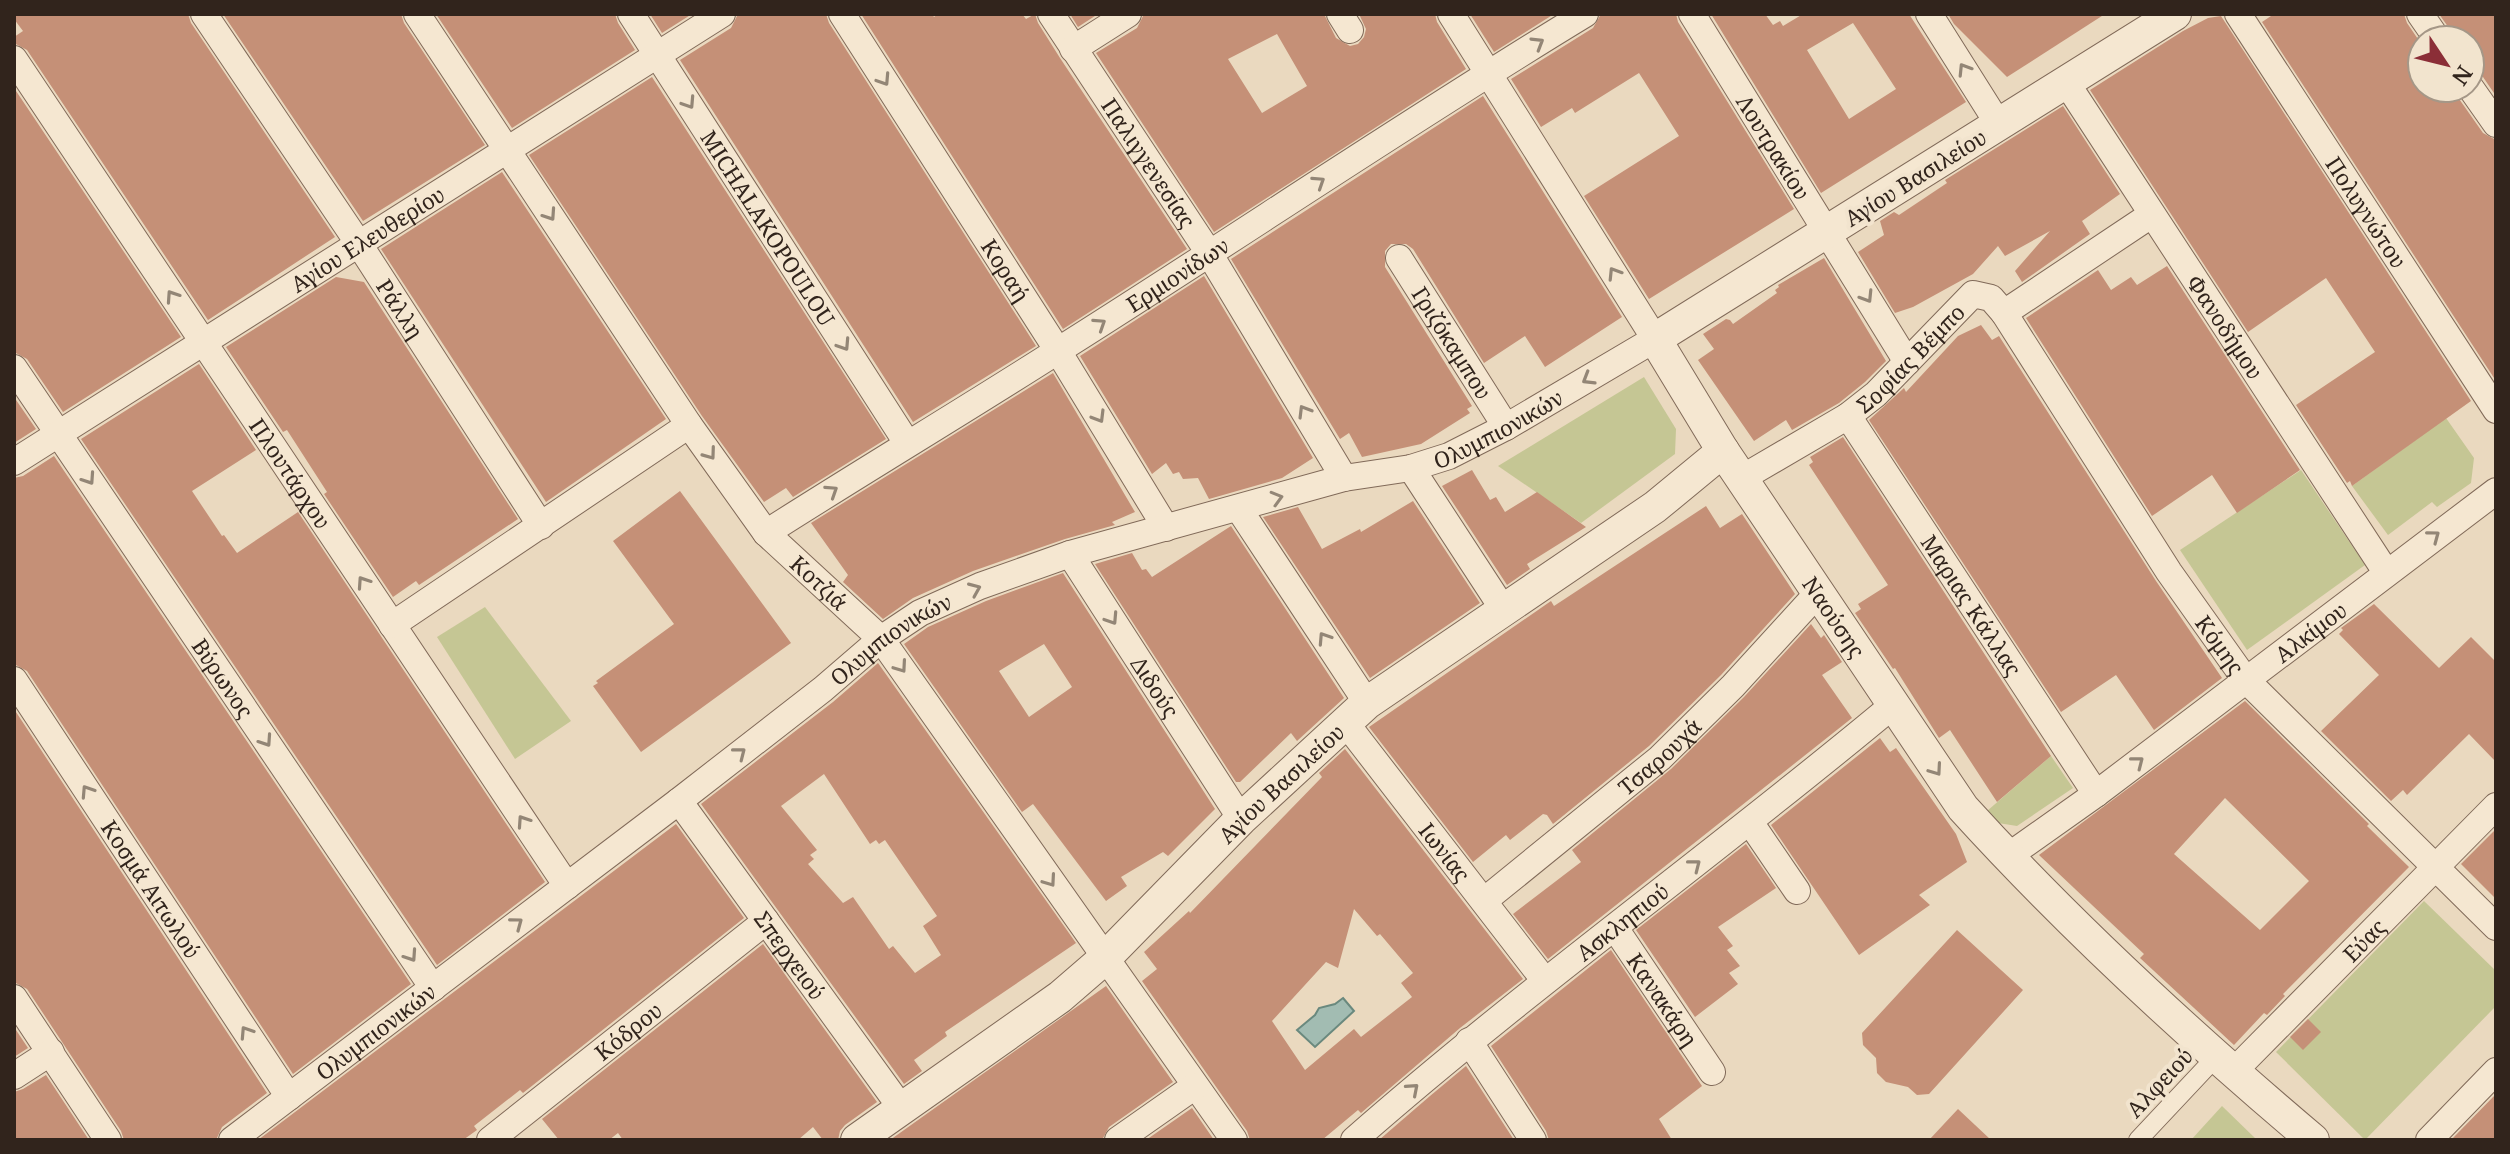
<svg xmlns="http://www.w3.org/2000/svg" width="2510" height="1154" font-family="'Noto Serif',serif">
<rect width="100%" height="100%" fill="#ead9bf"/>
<!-- green -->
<g fill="#c5c694">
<polygon points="1644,377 1676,429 1675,454 1581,523 1498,466"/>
<polygon points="2446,418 2474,458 2471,483 2437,507 2432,502 2388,535 2352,486"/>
<polygon points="2301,470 2365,565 2247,650 2180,550"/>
<polygon points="485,607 571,721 515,759 437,637"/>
<polygon points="2051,756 2073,788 2017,826 1998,823 1987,811"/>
<polygon points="2424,901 2496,971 2496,1006 2365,1140 2276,1052"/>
<polygon points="2222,1106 2257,1140 2191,1140"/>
</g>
<!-- water -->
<polygon fill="#a2bcb2" stroke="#6a897e" stroke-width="2" points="1343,998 1354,1011 1315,1047 1297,1030 1315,1015 1319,1008 1335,1004"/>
<!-- building -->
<g fill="#c59077" fill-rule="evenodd">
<polygon points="14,14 188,14 191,23 335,237 208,320 27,50 14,43 14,37 23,31 14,19"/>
<polygon points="223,14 401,14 404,23 485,145 363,221"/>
<polygon points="436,14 615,14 618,23 635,50 512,128"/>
<polygon points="650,14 692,14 662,33"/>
<polygon points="738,14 826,14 829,23 1036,346 913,422 680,60 731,28"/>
<polygon points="861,14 932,14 934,17 938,14 1022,14 1026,19 1035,14 1038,23 1060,58 1187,249 1063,329"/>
<polygon points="1070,14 1098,14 1078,27"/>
<path d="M1144 14H1324L1336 38 1350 46 1358 44 1364 37 1366 29 1359 14H1435L1437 22 1466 69 1214 232 1096 53 1137 28ZM1277 34 1307 86 1262 113 1228 59Z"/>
<polygon points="1470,14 1554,14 1494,52"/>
<polygon points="1601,14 1676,14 1678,22 1794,209 1649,299 1584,196 1679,136 1639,73 1575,113 1572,108 1541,127 1511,79 1593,28"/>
<path d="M1711 14H1765L1773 25 1780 21 1783 26 1803 14H1909L1966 102 1821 193ZM1853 23 1896 89 1849 119 1807 50Z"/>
<polygon points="1948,14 2105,14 2007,77 1954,24"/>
<polygon points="2274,14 2404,14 2407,23 2422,45 2422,88 2454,88 2457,96 2483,133 2496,140 2496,381 2262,22"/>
<polygon points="2439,14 2496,14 2496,96 2483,77 2470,71 2470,40 2454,40 2451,31"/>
<polygon points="2221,16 2471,401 2352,486 2350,481 2347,483 2296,405 2375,352 2326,278 2248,332 2090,90 2183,31 2208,18"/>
<polygon points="652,77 886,439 793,497 786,488 764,502 702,416 529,155"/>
<polygon points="14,88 181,337 63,412 27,359 14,352"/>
<polygon points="1483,96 1622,317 1545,367 1525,336 1484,363 1413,249 1406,244 1391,244 1385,251 1385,267 1472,406 1467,409 1470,413 1421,444 1362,457 1349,433 1340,439 1231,259"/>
<polygon points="2063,106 2120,194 2082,221 2090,234 2022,282 2015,271 2050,231 2005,256 1998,246 1973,274 1913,307 1895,313 1858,252 1884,235 1880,221 1894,212 1899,215 1947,183 1945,180"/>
<polygon points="502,172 666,419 546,502 381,249"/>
<polygon points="1824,258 1886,361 1865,382 1839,403 1792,430 1786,420 1754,441 1698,360 1714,349 1703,334 1726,319 1730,320 1733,324 1777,293 1775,290 1779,287 1778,285"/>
<polygon points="2167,266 2300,470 2237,513 2212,475 2152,516 2026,318 2098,270 2111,290 2131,277 2137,285"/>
<polygon points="1204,276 1313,458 1282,478 1209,499 1198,478 1183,479 1179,472 1173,474 1166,463 1152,474 1080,356"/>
<polygon points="336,277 364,282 518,519 419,585 416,581 393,597 324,494 327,492 287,430 283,432 226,347"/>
<polygon points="1981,325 1992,340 1999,336 2156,581 2222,678 2154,730 2116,675 2061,712 1869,420 1904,388 1906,392 1958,336"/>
<polygon points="199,364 256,450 192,491 222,536 224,535 237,553 298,512 545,882 437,965 81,439"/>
<polygon points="1053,373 1135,512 1112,522 1115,525 1065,539 973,571 913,598 883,619 843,582 848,575 811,523"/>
<polygon points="14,397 36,429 14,443"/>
<polygon points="1843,437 2051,756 1997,802 1950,730 1939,738 1895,668 1893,669 1855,613 1861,609 1858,604 1888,585 1809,465 1813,462 1810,457"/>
<polygon points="54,456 411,984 293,1074 27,671 14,664 14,478 23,476"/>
<polygon points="1472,470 1490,500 1496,497 1505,512 1537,492 1586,527 1527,564 1530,569 1507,585 1442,486"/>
<polygon points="680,491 791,643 641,752 593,686 598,683 596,681 674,624 613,541"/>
<polygon points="1413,501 1480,603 1370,678 1263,517 1298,507 1322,549 1360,529 1361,532"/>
<polygon points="1706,506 1720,528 1742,514 1795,594 1721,675 1649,746 1553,824 1547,815 1543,814 1510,840 1506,835 1473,862 1369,727 1551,601 1554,606"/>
<polygon points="1231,526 1344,698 1297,741 1291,733 1240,782 1236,782 1095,564 1132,553 1142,570 1146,569 1152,577"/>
<path d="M1063 573 1215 809 1168 856 1163 852 1121 877 1127 886 1106 901 1033 804 1022 812 904 644 928 627 986 601ZM1044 644 1072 687 1029 717 999 671Z"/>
<polygon points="2374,604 2439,668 2471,637 2496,662 2496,762 2469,734 2407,795 2403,790 2391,801 2321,731 2379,675 2339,634 2343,630 2341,628"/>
<polygon points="1811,624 1821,638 1824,635 1842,662 1822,675 1852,718 1548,959 1513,914 1581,862 1572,850 1671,769 1744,697"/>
<path d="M878 663 1076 943 945 1032 947 1036 914 1060 922 1071 904 1084 701 804 833 702ZM824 774 870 844 876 840 879 844 885 840 937 916 923 926 941 955 915 973 893 946 889 949 853 897 843 903 808 864 814 859 810 855 817 850 781 806Z"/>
<path d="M2245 701 2369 824 2367 826 2409 867 2283 994 2285 996 2267 1015 2264 1013 2234 1045 2140 958 2144 954 2039 855ZM2225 798 2309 881 2260 930 2174 854Z"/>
<polygon points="14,709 267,1093 222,1127 216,1140 124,1140 121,1131 27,989 14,982"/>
<polygon points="1880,738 1890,752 1896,748 1956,834 1967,862 1919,895 1930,905 1859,955 1771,825"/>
<path d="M1345 749 1523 979 1460 1028 1361 1113 1358 1110 1322 1140H1250L1247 1131 1142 981 1157 969 1144 952 1189 911 1190 913 1322 777 1319 773ZM1354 909 1377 936 1380 934 1413 973 1401 983 1412 997 1361 1037 1354 1029 1305 1070 1272 1021 1326 962 1338 968Z"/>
<polygon points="676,824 744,918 523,1093 520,1090 474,1126 477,1130 463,1140 258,1140"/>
<polygon points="2496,829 2496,899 2461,864"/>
<polygon points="1746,844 1776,888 1718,927 1733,946 1727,950 1740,966 1729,973 1738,984 1695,1017 1636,930"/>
<polygon points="1957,930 2023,990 1929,1094 1917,1095 1908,1087 1886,1082 1877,1073 1876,1058 1863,1045 1862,1033"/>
<polygon points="763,944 877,1102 845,1125 840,1131 838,1140 823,1140 813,1127 798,1140 623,1140 618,1133 609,1140 559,1140 542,1119"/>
<polygon points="1611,950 1702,1086 1659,1119 1672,1140 1549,1140 1546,1131 1491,1046"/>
<polygon points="1106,986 1173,1082 1109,1127 1102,1140 890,1140"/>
<polygon points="2308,1019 2321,1032 2303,1050 2290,1037"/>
<polygon points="14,1027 28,1048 14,1057"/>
<polygon points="1466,1066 1514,1140 1379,1140 1430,1096"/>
<polygon points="46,1075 89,1140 14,1140 14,1092 23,1089"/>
<polygon points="2496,1094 2496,1140 2451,1140"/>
<polygon points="1192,1108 1214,1140 1146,1140"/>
<polygon points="1958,1109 1991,1140 1929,1140"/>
</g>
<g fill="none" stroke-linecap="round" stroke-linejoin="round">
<!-- pedestrian casing -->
<g stroke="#816a59" stroke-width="20">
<polyline id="pedestrian" points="2138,1140 2215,1058"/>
</g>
<!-- minor casing -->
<g stroke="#816a59" stroke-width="28">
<g id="minor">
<path id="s1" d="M204 14 359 244 541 526"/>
<path id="s2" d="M417 14 689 425 766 533 881 639 1234 1140"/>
<path id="s3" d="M631 14 907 443"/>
<path id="s4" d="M842 14 1058 351 1166 528"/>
<path id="s5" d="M1051 14 1209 253 1344 478"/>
<polyline points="1340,14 1350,30"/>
<path id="s6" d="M1692 14 1907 362"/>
<polyline points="1929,14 1999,125"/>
<path id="s7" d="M2238 14 2496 410"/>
<polyline points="2420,14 2438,40"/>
<polyline points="1073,49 1128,14"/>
<path id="s8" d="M14 59 567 886"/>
<path id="s9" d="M2066 82 2386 572"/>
<polyline points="2470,87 2496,124"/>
<path id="s10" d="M1399 258 1506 427"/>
<path id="s11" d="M2004 313 2169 572 2245 679 2496 927"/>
<path id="s12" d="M14 368 433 988"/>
<path id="s13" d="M1848 416 2096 794"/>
<path id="s14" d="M14 462 722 14"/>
<polyline points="1411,468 1505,612"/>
<path id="s15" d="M1742 478 1848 416 1876 394 1973 294 1991 298 2004 313 2151 215"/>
<polyline points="1239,509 1367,703"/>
<path id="s16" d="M766 533C863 471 962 412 1059 350 1235 239 1407 122 1585 14"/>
<path id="s17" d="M1070 554 1241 819"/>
<polyline points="392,625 689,425"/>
<path id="s18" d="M14 680 289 1097"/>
<path id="s19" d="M1345 722 1545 981"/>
<path id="s20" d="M679 801 902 1109"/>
<polyline points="1750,822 1797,891"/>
<path id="s21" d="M2007 857 2096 794 2496 491"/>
<path id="s22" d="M1485 900 1660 758 1733 686 1817 594"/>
<path id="s23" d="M1615 928 1712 1072"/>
<polyline points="14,998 108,1140"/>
<polyline points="1469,1041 1533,1140"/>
<path id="s24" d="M2233 1072 2496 806"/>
<polyline points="14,1076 51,1052"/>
<path id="s25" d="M232 1140 679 801 823 689 881 639 920 613 980 586 1070 554 1344 478 1411 468 1449 456 1506 427 1655 339 1451 14"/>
<path id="s26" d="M490 1140 766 921"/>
<polyline points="1118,1140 1195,1086"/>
<path id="s27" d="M1354 1140C1527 988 1715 854 1892 706"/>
<polyline points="2429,1140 2496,1071"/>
</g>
</g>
<!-- tertiary casing -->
<g stroke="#816a59" stroke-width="34">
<g id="tertiary">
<path id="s28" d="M2175 14 1655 339 1723 451 1963 808C2071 927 2190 1036 2313 1140"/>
<path id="s29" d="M857 1140 1060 997 1104 959 1241 819 1367 703 1655 507 1723 451"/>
</g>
</g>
<!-- pedestrian -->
<use href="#pedestrian" stroke="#f5e7d1" stroke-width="18"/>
<!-- minor -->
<use href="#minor" stroke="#f5e7d1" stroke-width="26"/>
<!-- tertiary -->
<use href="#tertiary" stroke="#f5e7d1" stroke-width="32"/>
</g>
<!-- one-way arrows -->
<defs><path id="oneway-chevron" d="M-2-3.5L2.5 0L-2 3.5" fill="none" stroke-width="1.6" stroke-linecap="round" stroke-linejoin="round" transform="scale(2)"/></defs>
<g stroke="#938676">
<use href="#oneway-chevron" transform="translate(1538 43) rotate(-31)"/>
<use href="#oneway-chevron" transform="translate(1964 69) rotate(-122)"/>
<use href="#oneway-chevron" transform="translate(884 80) rotate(57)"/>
<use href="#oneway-chevron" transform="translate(689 103) rotate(57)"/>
<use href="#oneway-chevron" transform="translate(1319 182) rotate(-33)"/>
<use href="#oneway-chevron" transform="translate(550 215) rotate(56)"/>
<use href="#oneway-chevron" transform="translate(1614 273) rotate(-122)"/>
<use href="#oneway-chevron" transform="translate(172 296) rotate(-124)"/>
<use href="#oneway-chevron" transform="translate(1867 297) rotate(58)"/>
<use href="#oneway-chevron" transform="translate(1100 324) rotate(-33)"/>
<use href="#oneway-chevron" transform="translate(844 345) rotate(57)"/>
<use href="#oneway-chevron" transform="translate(1588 379) rotate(149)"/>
<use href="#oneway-chevron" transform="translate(1304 411) rotate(-121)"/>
<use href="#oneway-chevron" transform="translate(1099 417) rotate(59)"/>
<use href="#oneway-chevron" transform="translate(710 454) rotate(54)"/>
<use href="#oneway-chevron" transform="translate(89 479) rotate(56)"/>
<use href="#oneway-chevron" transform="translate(832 491) rotate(-33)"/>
<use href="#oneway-chevron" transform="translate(1277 498) rotate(-16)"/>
<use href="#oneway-chevron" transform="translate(2434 536) rotate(-37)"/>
<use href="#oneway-chevron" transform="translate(363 582) rotate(-124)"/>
<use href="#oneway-chevron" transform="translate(975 589) rotate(-23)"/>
<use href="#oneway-chevron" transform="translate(1112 619) rotate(57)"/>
<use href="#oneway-chevron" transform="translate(1324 638) rotate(-123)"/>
<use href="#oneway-chevron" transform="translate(901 667) rotate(55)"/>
<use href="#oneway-chevron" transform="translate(266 741) rotate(56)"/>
<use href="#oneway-chevron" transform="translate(740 753) rotate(-38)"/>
<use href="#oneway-chevron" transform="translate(2138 762) rotate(-38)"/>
<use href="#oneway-chevron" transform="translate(1936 770) rotate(55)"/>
<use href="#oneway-chevron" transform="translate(87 791) rotate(-123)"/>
<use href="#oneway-chevron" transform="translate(523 821) rotate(-124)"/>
<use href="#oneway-chevron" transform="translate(1695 865) rotate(-38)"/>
<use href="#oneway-chevron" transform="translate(1050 881) rotate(55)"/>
<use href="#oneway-chevron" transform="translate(517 923) rotate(-37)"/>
<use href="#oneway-chevron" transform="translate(411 956) rotate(56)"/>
<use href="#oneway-chevron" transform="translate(246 1032) rotate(-123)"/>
<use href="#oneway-chevron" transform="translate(1413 1089) rotate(-41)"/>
</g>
<g text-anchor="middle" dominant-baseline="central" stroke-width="8" stroke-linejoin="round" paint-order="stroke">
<!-- street labels -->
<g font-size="22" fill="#31241c" stroke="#f2e4ce">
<text stroke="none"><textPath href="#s6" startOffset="156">Λουτρακίου</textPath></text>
<text stroke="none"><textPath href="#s5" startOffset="178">Παλιγγενεσίας</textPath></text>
<text transform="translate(1915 177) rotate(-32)">Αγίου Βασιλείου</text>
<text stroke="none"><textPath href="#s7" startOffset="236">Πολυγνώτου</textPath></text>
<text stroke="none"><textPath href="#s3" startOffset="254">MICHALAKOPOULOU</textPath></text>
<text stroke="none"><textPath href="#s14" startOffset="418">Αγίου Ελευθερίου</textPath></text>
<text stroke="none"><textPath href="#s4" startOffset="304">Κοραή</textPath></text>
<text stroke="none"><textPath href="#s16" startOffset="486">Ερμιονίδων</textPath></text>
<text stroke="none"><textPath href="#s1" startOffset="354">Ράλλη</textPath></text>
<text stroke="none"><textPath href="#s9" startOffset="292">Φανοδήμου</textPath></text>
<text stroke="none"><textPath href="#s10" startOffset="100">Γριζόκαμπου</textPath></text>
<text stroke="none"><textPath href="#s15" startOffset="208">Σοφίας Βέμπο</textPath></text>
<text stroke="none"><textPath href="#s25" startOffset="1476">Ολυμπιονικών</textPath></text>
<text stroke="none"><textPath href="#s8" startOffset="498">Πλουτάρχου</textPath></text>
<text stroke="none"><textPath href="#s2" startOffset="698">Κοτζιά</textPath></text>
<text stroke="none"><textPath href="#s13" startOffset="226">Μαριας Κάλλας</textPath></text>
<text stroke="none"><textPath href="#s28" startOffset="944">Ναούσης</textPath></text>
<text stroke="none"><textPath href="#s21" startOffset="378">Αλκίμου</textPath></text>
<text stroke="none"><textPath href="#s25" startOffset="828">Ολυμπιονικών</textPath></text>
<text stroke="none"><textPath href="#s11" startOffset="396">Κόμης</textPath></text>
<text stroke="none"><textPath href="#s12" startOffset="374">Βύρωνος</textPath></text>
<text stroke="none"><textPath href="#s17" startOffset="158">Διδούς</textPath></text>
<text stroke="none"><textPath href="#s22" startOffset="226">Τσαρουχά</textPath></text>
<text stroke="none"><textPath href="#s29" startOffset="556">Αγίου Βασιλείου</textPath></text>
<text stroke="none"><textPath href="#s19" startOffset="164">Ιωνίας</textPath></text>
<text stroke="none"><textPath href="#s18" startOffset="250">Κοσμά Αιτωλού</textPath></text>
<text stroke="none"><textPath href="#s27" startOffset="346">Ασκληπιού</textPath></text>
<text stroke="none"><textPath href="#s24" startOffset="186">Εύας</textPath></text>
<text stroke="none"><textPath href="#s20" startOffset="190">Σπερχειού</textPath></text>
<text stroke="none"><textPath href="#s23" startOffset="86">Κανακάρη</textPath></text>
<text stroke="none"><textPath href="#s25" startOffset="180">Ολυμπιονικών</textPath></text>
<text stroke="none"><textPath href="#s26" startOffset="176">Κόδρου</textPath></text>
<text transform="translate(2159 1082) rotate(-47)">Αλφειού</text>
</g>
</g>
<!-- border -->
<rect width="2510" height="1154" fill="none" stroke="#31241c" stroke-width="32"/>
<!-- north arrow -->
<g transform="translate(2446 64) rotate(125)"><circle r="38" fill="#f2e4ce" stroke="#a59787" stroke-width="2"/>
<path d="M0-6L14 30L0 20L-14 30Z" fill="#8b2e37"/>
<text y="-12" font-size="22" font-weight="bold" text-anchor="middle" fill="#31241c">N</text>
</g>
</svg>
